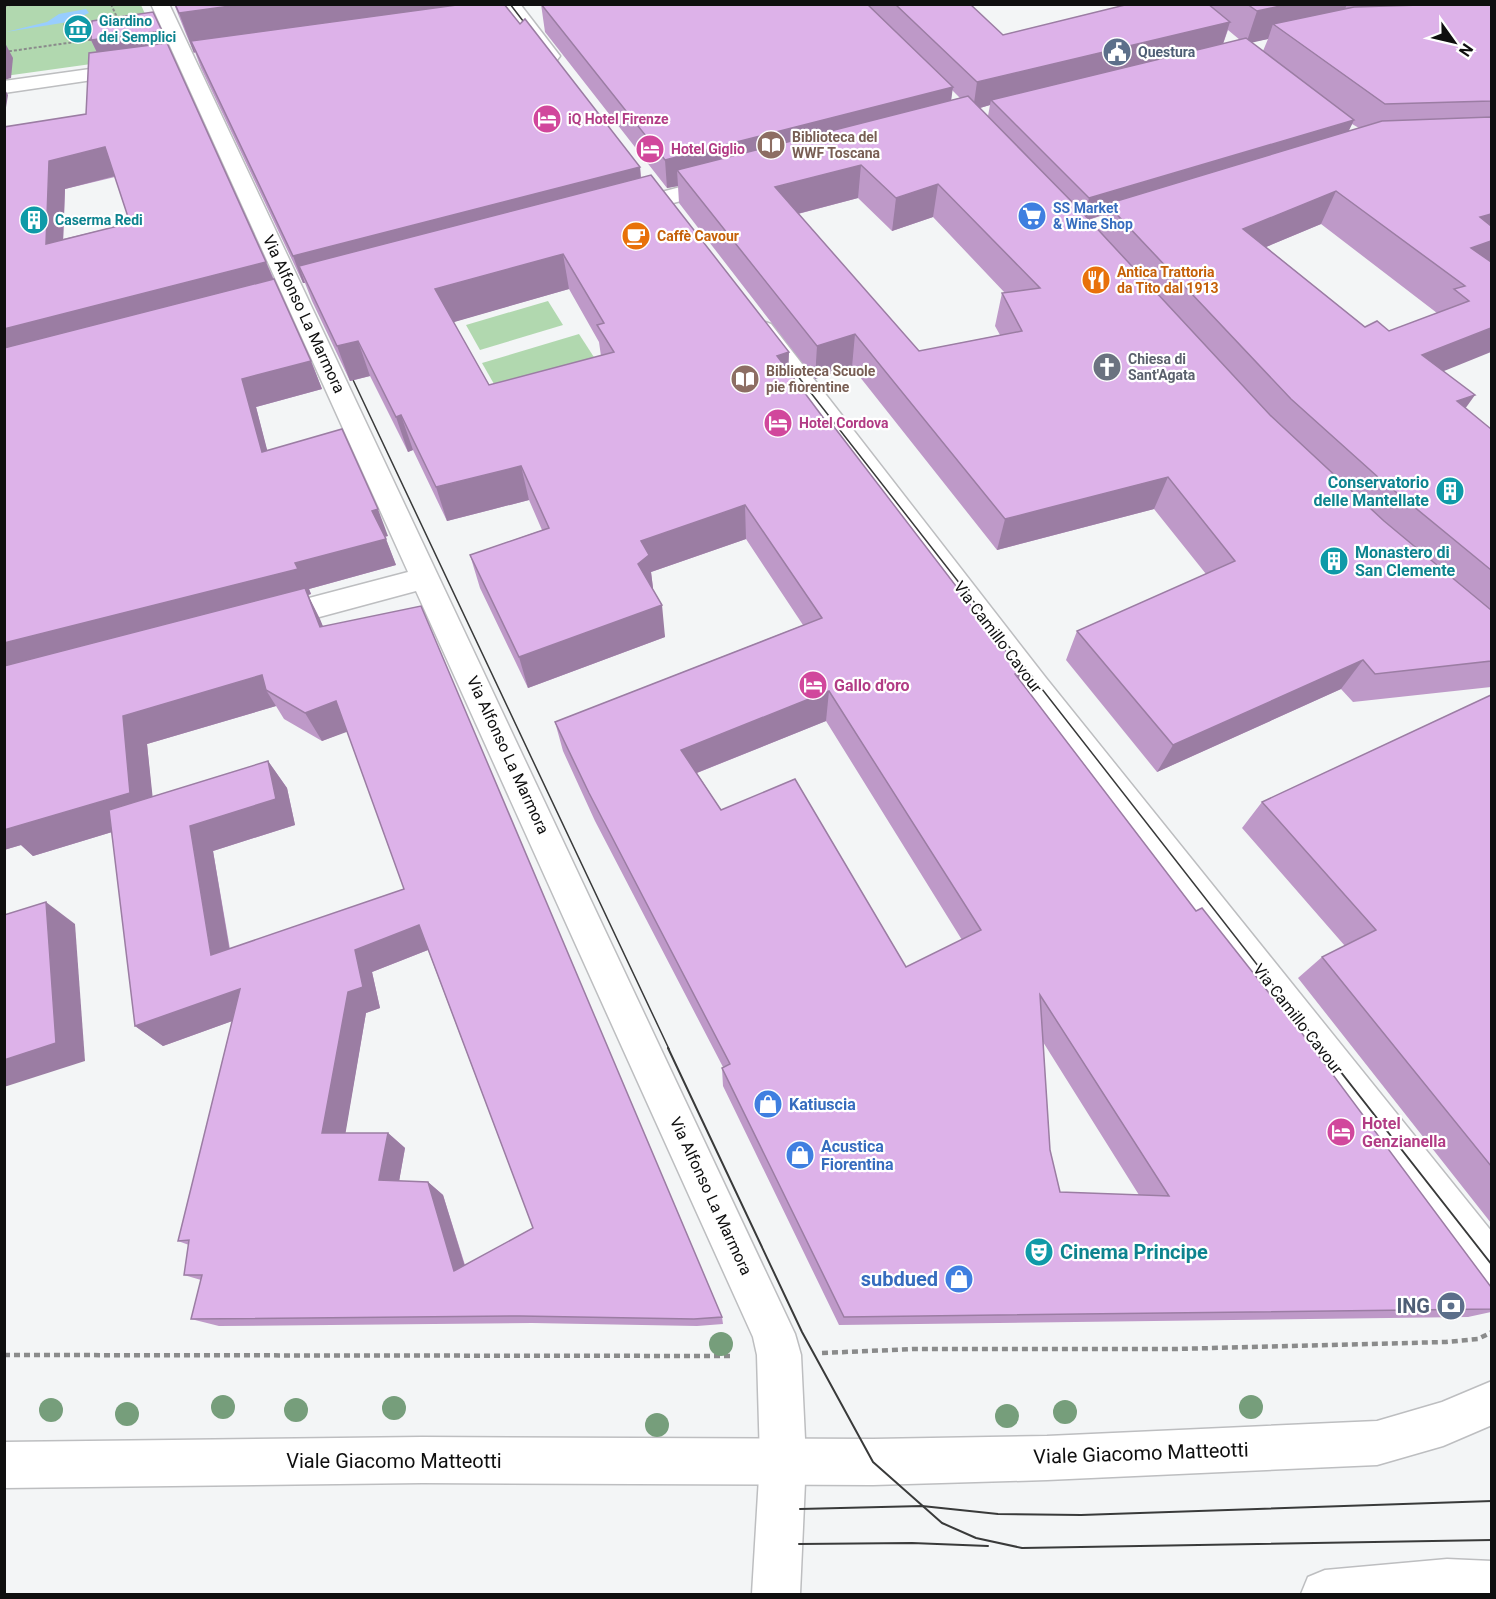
<svg xmlns="http://www.w3.org/2000/svg" width="1496" height="1599" font-family="Roboto,sans-serif">
<rect width="100%" height="100%" fill="#f3f5f6"/>
<!-- green -->
<g fill="#b1d8af">
<polygon points="4,5 141,5 163,54 5,76"/>
<polygon points="548,301 563,325 480,350 466,325"/>
<polygon points="579,334 601,368 502,398 482,363"/>
</g>
<!-- water -->
<polygon fill="#98cdfe" points="86,9 89,13 68,22 6,32 47,22 59,14"/>
<g fill="none" stroke-linecap="round" stroke-linejoin="round">
<!-- street casing -->
<g stroke="#bdbec0" stroke-width="3">
<g id="street">
<polygon points="151,4 169,4 795,1334 801,1355 806,1460 800,1594 752,1594 760,1460 757,1355 753,1337 416,591 271,630 260,627 256,619 260,611 271,608 408,572"/>
<polygon points="501,4 520,4 560,56 557,60 543,60"/>
<polygon points="133,63 140,65 143,69 140,73 4,93 4,81"/>
<polygon points="722,176 730,178 733,183 730,188 624,216 616,214 613,209 616,204"/>
<polygon points="762,321 771,324 1046,678 1492,1232 1492,1286 1477,1280 1024,696 753,334 750,329 753,324"/>
</g>
</g>
<!-- primary casing -->
<g stroke="#bdbec0" stroke-width="3">
<g id="primary">
<polygon points="1492,1381 1492,1425 1443,1446 1377,1465 1047,1480 873,1485 422,1483 4,1488 4,1442 422,1437 873,1439 1047,1436 1377,1421 1442,1402"/>
<polygon points="1447,1559 1492,1561 1492,1594 1301,1594 1308,1577 1325,1570"/>
</g>
</g>
<!-- path-far1 -->
<g stroke="#8a8b8b" stroke-width="2" stroke-dasharray="3 2" stroke-linecap="butt">
<polyline points="111,4 119,22"/>
<polyline points="4,6 16,4"/>
<polyline points="4,52 96,39"/>
</g>
<!-- path -->
<g stroke="#8a8b8b" stroke-width="4.5" stroke-dasharray="6 4" stroke-linecap="butt">
<polyline points="822,1353 914,1349 1174,1349 1446,1342 1478,1339 1492,1332"/>
<polyline points="4,1355 734,1356"/>
</g>
<!-- street -->
<use href="#street" fill="#fff" fill-rule="evenodd"/>
<!-- primary -->
<use href="#primary" fill="#fff" fill-rule="evenodd"/>
<!-- tram-far1 -->
<g stroke="#393a3a" stroke-width="1.5">
<polyline points="510,4 533,34"/>
<polyline points="779,352 1323,1049"/>
<polyline points="346,365 669,1049"/>
</g>
<!-- tram -->
<g stroke="#393a3a" stroke-width="2">
<polyline points="668,1048 802,1332 873,1462 942,1523 976,1538 1022,1548 1492,1540"/>
<polyline points="1322,1048 1492,1265"/>
<polyline points="800,1509 922,1506 998,1514 1081,1515 1492,1501"/>
<polyline points="799,1544 912,1543 988,1546"/>
</g>
</g>
<!-- trees -->
<g fill="#769e7b">
<circle cx="68" cy="26" r="5"/>
<circle cx="721" cy="1344" r="12"/>
<circle cx="223" cy="1407" r="12"/>
<circle cx="1251" cy="1407" r="12"/>
<circle cx="394" cy="1408" r="12"/>
<circle cx="51" cy="1410" r="12"/>
<circle cx="296" cy="1410" r="12"/>
<circle cx="1065" cy="1412" r="12"/>
<circle cx="127" cy="1414" r="12"/>
<circle cx="1007" cy="1416" r="12"/>
<circle cx="657" cy="1425" r="12"/>
</g>
<!-- wall -->
<g fill="#be99c8" fill-rule="evenodd">
<path d="M174 4H504L520 24 640 167 641 178 825 420 1021 671 1019 679 1196 911 1491 1287V1312L1468 1317 839 1325 723 1086 722 1068 723 1067 595 821 563 751 555 722 803 625 746 539 651 572 653 588H652L665 637 528 688 480 588 470 555 542 530 529 500 447 521 413 450 408 452 370 376 350 381 312 301 305 283H303L201 68 195 52 194 53 186 34ZM569 289 599 342 601 356 489 385 453 322ZM826 721 962 940 906 967 721 810 697 773ZM1043 1042 1139 1195 1060 1192 1050 1150Z"/>
<path d="M541 4H970L1003 35 1129 4H1491V259L1443 371 1465 408 1491 429V687L1353 702 1341 689 1157 772 1066 660 1077 631 1206 574 1154 509 997 550 852 367 815 379 679 203 678 186 667 188 545 32ZM1228 30 1240 40 1223 44ZM1268 39 1263 51 1251 42ZM952 90 960 98 951 100ZM990 105 988 116 980 108ZM1352 124 1359 128 1348 131ZM858 198 892 231 933 217 1005 293H1002L995 326 1000 335 919 351 798 214ZM1103 215 1099 230 1089 220ZM1321 224 1437 313 1389 331 1365 327 1266 247Z"/>
<path d="M91 40 167 43 311 361 322 389 256 407 267 451 388 536 385 537 396 565 309 589 311 594 308 595 323 627 722 1317 723 1324 697 1326 532 1323 219 1326 191 1319 201 1280 184 1275 189 1245 178 1241 232 1021 163 1046 135 1026 112 832 33 856 21 845 4 850V127L86 114 97 52ZM115 177 130 223 63 239 65 189ZM276 706 284 719 322 741 347 731 404 889 230 949 213 851 295 825 287 788 268 761 152 797 147 744ZM428 950 533 1228 465 1265 443 1195 428 1182 399 1181 405 1148 388 1133H345L366 1013 380 1008 372 972Z"/>
<polygon points="1491,695 1491,1223 1298,978 1322,957 1345,946 1242,828 1262,802"/>
</g>
<!-- shaded-wall -->
<g fill="#9b7da3">
<polygon points="245,4 492,4 191,41 195,52 194,53 179,13"/>
<polygon points="1289,4 1347,4 1340,23 1273,24 1268,39 1246,44 1257,11"/>
<polygon points="1230,22 1221,50 991,100 990,105 973,110 977,82"/>
<polygon points="162,31 172,55 103,65 91,40"/>
<polygon points="4,41 13,58 11,78 4,80"/>
<polygon points="953,87 949,115 677,170 678,186 667,188 665,160"/>
<polygon points="4,88 8,95 4,120"/>
<polygon points="1354,120 1343,143 1107,204 1103,215 1083,221 1089,198"/>
<polygon points="105,147 119,175 65,189 62,272 46,244 49,161"/>
<polygon points="861,165 858,198 774,220 775,187"/>
<polygon points="640,167 642,195 299,266 305,283 303,283 293,256"/>
<polygon points="938,184 933,217 892,231 896,198"/>
<polygon points="1336,191 1321,224 1230,262 1243,229"/>
<polygon points="1491,214 1491,241 1480,217"/>
<polygon points="1491,241 1491,259 1486,269 1471,248"/>
<polygon points="563,254 569,289 444,325 435,289"/>
<polygon points="266,262 278,290 4,362 4,329"/>
<polygon points="1491,328 1491,352 1402,388 1422,355"/>
<polygon points="855,334 852,367 815,379 817,346"/>
<polygon points="358,341 370,376 350,381 337,346"/>
<polygon points="789,352 788,387 777,356"/>
<polygon points="311,361 322,389 256,407 275,480 262,452 242,379"/>
<polygon points="1475,395 1452,427 1457,401"/>
<polygon points="401,415 413,450 408,452 396,417"/>
<polygon points="521,466 529,500 447,521 436,487"/>
<polygon points="1168,477 1154,509 997,550 1005,519"/>
<polygon points="745,505 746,539 651,572 653,588 642,597 638,564 641,541"/>
<polygon points="378,509 388,536 382,537 372,511"/>
<polygon points="386,539 396,565 309,589 311,594 308,595 320,619 336,658 4,670 4,643 295,563"/>
<polygon points="662,605 665,637 528,688 519,657"/>
<polygon points="1363,660 1341,689 1157,772 1173,745"/>
<polygon points="1021,671 1011,702 1015,674"/>
<polygon points="262,675 266,690 276,706 147,744 155,819 33,856 21,845 4,850 4,818 123,716"/>
<polygon points="829,691 826,721 684,778 681,750"/>
<polygon points="336,701 352,730 322,741 305,713"/>
<polygon points="268,761 287,788 295,825 213,851 234,977 211,955 190,826"/>
<polygon points="46,902 75,924 85,1061 4,1087 4,1060"/>
<polygon points="419,925 433,948 372,972 380,1008 366,1013 343,1148 322,1133 355,950"/>
<polygon points="240,989 263,1010 163,1046 135,1026"/>
<polygon points="388,1133 405,1148 397,1193 379,1180"/>
<polygon points="428,1182 443,1195 469,1280 454,1271"/>
</g>
<!-- building -->
<g fill="#ddb2e9" stroke="#9b7da3" stroke-width="1.5" fill-rule="evenodd">
<polygon points="175,4 245,4 179,13"/>
<polygon points="464,4 504,4 520,24 525,19 640,167 293,256 191,41"/>
<polygon points="541,4 867,4 953,87 665,160"/>
<polygon points="895,4 970,4 1003,35 1129,4 1208,4 1230,22 977,82"/>
<polygon points="1247,4 1289,4 1257,11"/>
<polygon points="1455,4 1491,4 1491,101 1385,104 1273,24 1354,7"/>
<polygon points="153,12 162,31 91,40 92,21"/>
<polygon points="1246,38 1354,120 1089,198 991,100"/>
<path d="M167 43 266 262 4 329V127L86 114 89 53ZM105 147 130 223 46 244 49 161Z"/>
<path d="M968 96 1077 207 1270 415 1384 521 1491 610V661L1375 674 1363 660 1173 745 1077 631 1235 561 1168 477 1005 519 855 334 817 346 677 170ZM861 165 896 198 938 184 1040 288 1002 293 1022 331 919 351 775 187Z"/>
<path d="M1491 117V214L1480 217 1491 226V241L1471 248 1491 262V328L1422 355 1475 395 1457 401 1491 429V570L1379 478 1291 399 1107 204 1382 121ZM1336 191 1465 286 1454 289 1469 301 1389 331 1377 321 1365 327 1243 229Z"/>
<path d="M651 175 789 352 777 356 825 420 828 419 1021 671 1015 674 1196 911 1202 908 1273 998 1275 997 1491 1287V1309L844 1317 722 1068 730 1064 589 793 555 722 822 618 745 505 641 541 649 555 638 564 662 605 519 657 470 555 549 528 521 466 436 487 401 415 396 417 358 341 337 346 299 266ZM563 254 604 323 597 325 614 352 489 385 435 289ZM829 691 981 930 906 967 795 779 721 810 681 750ZM1040 995 1169 1196 1060 1192 1050 1150Z"/>
<polygon points="274,279 311,361 242,379 262,452 342,429 378,509 372,511 386,539 295,563 298,569 4,643 4,348"/>
<path d="M305 588 320 627 421 606 722 1317 694 1319 520 1316 191 1319 202 1275H184L189 1240 178 1241 240 989 135 1026 109 810 268 761 276 799 190 826 211 955 404 889 336 701 305 713 266 690 262 675 123 716 130 793 4 830V666ZM419 925 533 1228 454 1271 428 1182 379 1180 388 1133H322L348 992 363 987 355 950Z"/>
<polygon points="1491,695 1491,1166 1322,957 1376,930 1262,802"/>
<polygon points="46,902 56,1043 4,1060 4,915"/>
</g>
<!-- icons -->
<defs>
<g id="museum-disc" transform="scale(1.5)"><circle r="9.5" fill="#0f9aa8" stroke="#fff"/><path d="M0-6L6-3V-2H-6V-3ZM-5-1h2V3h-2ZM-1-1h2V3h-2ZM3-1h2V3H3ZM-6 4H6V6H-6Z" fill="#fff"/></g>
<g id="civic-disc" transform="scale(1.5)"><circle r="9.5" fill="#5c6f8a" stroke="#fff"/><path d="M-.6-6.5H3V-4.5H.6V-3L4-1V1h2V6H-6V1h2V-1L-.6-3ZM-1.2 2.5V6h2.4V2.5Z" fill="#fff"/></g>
<g id="hotel-disc" transform="scale(1.5)"><circle r="9.5" fill="#d1479c" stroke="#fff"/><path d="M-6-4.5h1.5V1H6V5H4.5V3h-9V5H-6ZM-4 0a1.8 1.8 0 1 1 3.6 0ZM.5 0V-2.5h3Q6-2.5 6 0Z" fill="#fff"/></g>
<g id="library-disc" transform="scale(1.5)"><circle r="9.5" fill="#8d6e63" stroke="#fff"/><path d="M-6-4Q-3-5.5-.7-3.5V5Q-3 3-6 4ZM6-4Q3-5.5 .7-3.5V5Q3 3 6 4Z" fill="#fff"/></g>
<g id="supermarket-disc" transform="scale(1.5)"><circle r="9.5" fill="#3f7fe0" stroke="#fff"/><path d="M-6-5.5h2.5l.6 2H6L4.5 2H-2.5L-4.4-4H-6ZM-1.5 3.2a1.3 1.3 0 1 0 .1 0ZM3 3.2a1.3 1.3 0 1 0 .1 0Z" fill="#fff"/></g>
<g id="building-disc" transform="scale(1.5)"><circle r="9.5" fill="#0f9aa8" stroke="#fff"/><path d="M-4-6H4V6H1V3H-1V6H-4ZM-2.5-4.3h1.7v1.8h-1.7ZM.8-4.3h1.7v1.8H.8ZM-2.5-1h1.7V.8h-1.7ZM.8-1h1.7V.8H.8Z" fill="#fff"/></g>
<g id="cafe-disc" transform="scale(1.5)"><circle r="9.5" fill="#e8710a" stroke="#fff"/><path d="M-5.5-4.5H6V0H3Q3 3.5 0 3.5H-2.5Q-5.5 3.5-5.5 0ZM3-3.2v2h1.7v-2ZM-6 4.5H4V6H-6Z" fill="#fff"/></g>
<g id="restaurant-disc" transform="scale(1.5)"><circle r="9.5" fill="#e8710a" stroke="#fff"/><path d="M-5-6h1v4h1v-4h1v4h1v-4h1v5L-1.5 .5V6h-2V.5L-5-1ZM5-6V6H3V1.5H1.5Q1.5-4 5-6Z" fill="#fff"/></g>
<g id="church-disc" transform="scale(1.5)"><circle r="9.5" fill="#6b7280" stroke="#fff"/><path d="M-1.2-6h2.4v3.5h3.3v2.4h-3.3V6h-2.4V-.1h-3.3v-2.4h3.3Z" fill="#fff"/></g>
<g id="shop-disc" transform="scale(1.5)"><circle r="9.5" fill="#3f7fe0" stroke="#fff"/><path d="M-5-2.5h2.3a2.7 3.5 0 0 1 5.4 0H5L5.5 6h-11ZM-1.5-2.5h3a1.5 2.3 0 0 0-3 0Z" fill="#fff"/></g>
<g id="theatre-disc" transform="scale(1.5)"><circle r="9.5" fill="#0f9aa8" stroke="#fff"/><path d="M-5-5.5Q0-4 5-5.5V0Q5 5 0 6Q-5 5-5 0ZM-3.3-2.5H-1v1.5H-3.3ZM1-2.5H3.3v1.5H1ZM-2.8 1Q0 5.5 2.8 1Z" fill="#fff"/></g>
<g id="bank-disc" transform="scale(1.5)"><circle r="9.5" fill="#5c6f8a" stroke="#fff"/><path d="M-6-4H6V4H-6ZM0-2.3a2.3 2.3 0 1 0 0 4.6a2.3 2.3 0 1 0 0-4.6Z" fill="#fff"/></g>
</defs>
<g fill-rule="evenodd">
<use href="#museum-disc" x="78" y="29"/>
<use href="#civic-disc" x="1117" y="52"/>
<use href="#hotel-disc" x="547" y="119"/>
<use href="#library-disc" x="771" y="145"/>
<use href="#hotel-disc" x="650" y="149"/>
<use href="#supermarket-disc" x="1032" y="216"/>
<use href="#building-disc" x="34" y="220"/>
<use href="#cafe-disc" x="636" y="236"/>
<use href="#restaurant-disc" x="1096" y="280"/>
<use href="#church-disc" x="1107" y="367"/>
<use href="#library-disc" x="745" y="379"/>
<use href="#hotel-disc" x="778" y="423"/>
<use href="#building-disc" x="1450" y="491"/>
<use href="#building-disc" x="1334" y="561"/>
<use href="#hotel-disc" x="813" y="685"/>
<use href="#shop-disc" x="768" y="1104"/>
<use href="#hotel-disc" x="1341" y="1132"/>
<use href="#shop-disc" x="800" y="1155"/>
<use href="#theatre-disc" x="1039" y="1252"/>
<use href="#shop-disc" x="959" y="1279"/>
<use href="#bank-disc" x="1451" y="1306"/>
</g>
<g text-anchor="middle" dominant-baseline="central" stroke-width="4.5" stroke-linejoin="round" paint-order="stroke">
<!-- far-culture labels -->
<g font-size="14" font-weight="bold" fill="#0d838f" stroke="#fff" text-anchor="start">
<text x="99" y="21">Giardino<tspan x="99" dy="16">dei Semplici</tspan></text>
<text x="55" y="220">Caserma Redi</text>
</g>
<!-- far-service labels -->
<g font-size="14" font-weight="bold" fill="#4e5e75" stroke="#fff" text-anchor="start">
<text x="1138" y="52">Questura</text>
</g>
<!-- far-hotel labels -->
<g font-size="14" font-weight="bold" fill="#b23c85" stroke="#fff" text-anchor="start">
<text x="568" y="119">iQ Hotel Firenze</text>
<text x="671" y="149">Hotel Giglio</text>
<text x="799" y="423">Hotel Cordova</text>
</g>
<!-- far-education labels -->
<g font-size="14" font-weight="bold" fill="#785e54" stroke="#fff" text-anchor="start">
<text x="792" y="137">Biblioteca del<tspan x="792" dy="16">WWF Toscana</tspan></text>
<text x="766" y="371">Biblioteca Scuole<tspan x="766" dy="16">pie fiorentine</tspan></text>
</g>
<!-- far-shop labels -->
<g font-size="14" font-weight="bold" fill="#366cbe" stroke="#fff" text-anchor="start">
<text x="1053" y="208">SS Market<tspan x="1053" dy="16">&amp; Wine Shop</tspan></text>
</g>
<!-- far-food labels -->
<g font-size="14" font-weight="bold" fill="#c56008" stroke="#fff" text-anchor="start">
<text x="657" y="236">Caffè Cavour</text>
<text x="1117" y="272">Antica Trattoria<tspan x="1117" dy="16">da Tito dal 1913</tspan></text>
</g>
<!-- far-worship labels -->
<g font-size="14" font-weight="bold" fill="#5b616d" stroke="#fff" text-anchor="start">
<text x="1128" y="359">Chiesa di<tspan x="1128" dy="16">Sant'Agata</tspan></text>
</g>
<!-- street labels -->
<g font-size="16" fill="#0f0f0f" stroke="#fff">
<text transform="translate(304 314) rotate(65)">Via Alfonso La Marmora</text>
<text transform="translate(998 637) rotate(53)">Via Camillo Cavour</text>
<text transform="translate(508 755) rotate(65)">Via Alfonso La Marmora</text>
<text transform="translate(1298 1019) rotate(52)">Via Camillo Cavour</text>
<text transform="translate(711 1196) rotate(65)">Via Alfonso La Marmora</text>
</g>
<!-- culture labels -->
<g font-size="16" font-weight="bold" fill="#0d838f" stroke="#fff" text-anchor="end">
<text x="1429" y="482">Conservatorio<tspan x="1429" dy="18">delle Mantellate</tspan></text>
<text x="1355" y="552" text-anchor="start">Monastero di<tspan x="1355" dy="18">San Clemente</tspan></text>
</g>
<!-- hotel labels -->
<g font-size="16" font-weight="bold" fill="#b23c85" stroke="#fff" text-anchor="start">
<text x="834" y="685">Gallo d'oro</text>
<text x="1362" y="1123">Hotel<tspan x="1362" dy="18">Genzianella</tspan></text>
</g>
<!-- shop labels -->
<g font-size="16" font-weight="bold" fill="#366cbe" stroke="#fff" text-anchor="start">
<text x="789" y="1104">Katiuscia</text>
<text x="821" y="1146">Acustica<tspan x="821" dy="18">Fiorentina</tspan></text>
</g>
<!-- near-culture labels -->
<g font-size="20" font-weight="bold" fill="#0d838f" stroke="#fff" text-anchor="start">
<text x="1060" y="1252">Cinema Principe</text>
</g>
<!-- near-shop labels -->
<g font-size="20" font-weight="bold" fill="#366cbe" stroke="#fff" text-anchor="end">
<text x="938" y="1279">subdued</text>
</g>
<!-- near-service labels -->
<g font-size="20" font-weight="bold" fill="#4e5e75" stroke="#fff" text-anchor="end">
<text x="1430" y="1306">ING</text>
</g>
<!-- near-street labels -->
<g font-size="20" fill="#0f0f0f" stroke="#fff">
<text transform="translate(1141 1453) rotate(-2)">Viale Giacomo Matteotti</text>
<text x="394" y="1461">Viale Giacomo Matteotti</text>
</g>
</g>
<!-- border -->
<rect width="1496" height="1599" fill="none" stroke="#0f0f0f" stroke-width="12"/>
<!-- north arrow -->
<g transform="translate(1454 42) rotate(124)" stroke="#ffffff" stroke-width="4.5" paint-order="stroke">
<path d="M0-4.5L10 22L0 15L-10 22Z" fill="#0f0f0f"/>
<text y="-9" font-size="16" font-weight="bold" text-anchor="middle" fill="#0f0f0f">N</text>
</g>
</svg>
